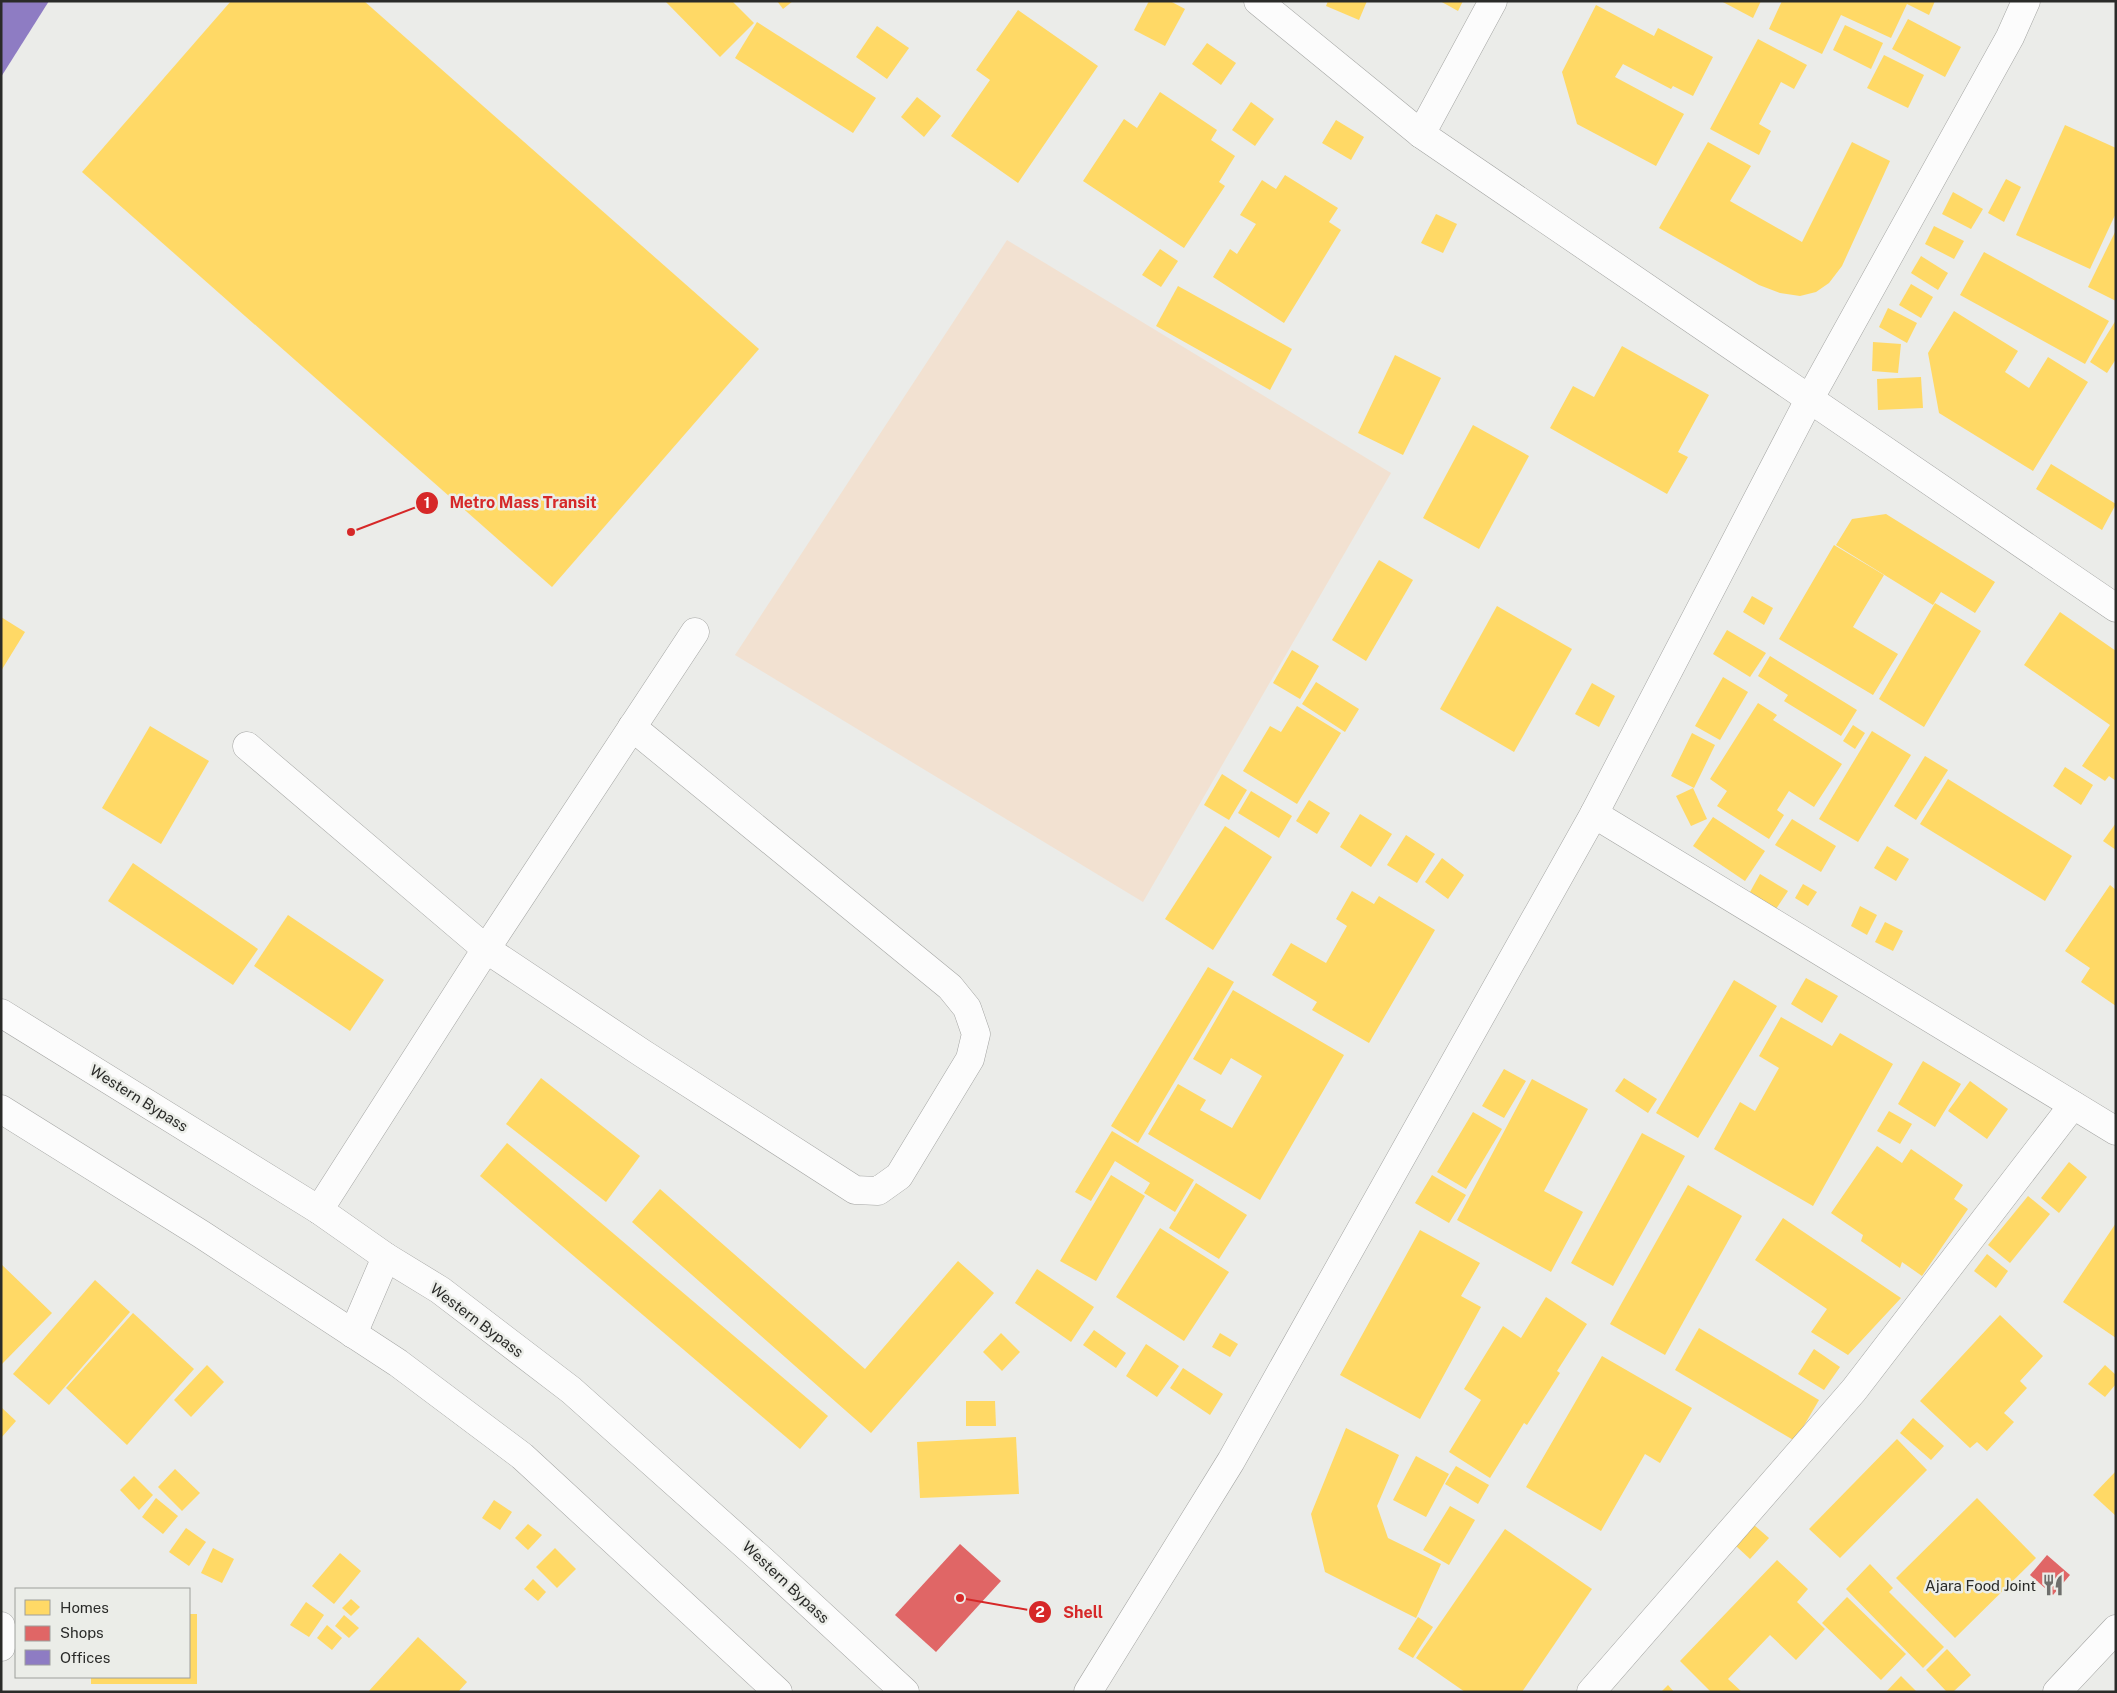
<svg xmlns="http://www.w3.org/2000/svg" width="2117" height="1693" font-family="'Public Sans',sans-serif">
<rect width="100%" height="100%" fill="#ebece9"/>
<!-- green -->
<polygon fill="#f2e1d1" points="1007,240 1391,473 1143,902 735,655"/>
<!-- homes -->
<g fill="#ffd966">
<polygon points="231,1 364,1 759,349 552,587 82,172"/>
<polygon points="665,1 732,1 754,23 720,57"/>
<polygon points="777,1 793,1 783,9"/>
<polygon points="1149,1 1170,1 1185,9 1165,46 1134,30"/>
<polygon points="1328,1 1367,1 1359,20 1326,6"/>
<polygon points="1440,1 1463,1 1458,11"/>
<polygon points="1721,1 1761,1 1753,18"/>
<polygon points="1782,1 1935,1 1929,15 1907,4 1891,38 1841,15 1822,54 1769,29"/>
<polygon points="1596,5 1654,36 1658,28 1713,57 1693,96 1673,86 1671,89 1623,64 1615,77 1684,114 1656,166 1577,124 1562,72"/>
<polygon points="1018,10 1098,66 1018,183 951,136 990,80 976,70"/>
<polygon points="1908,19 1961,47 1945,77 1892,49"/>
<polygon points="757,22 876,98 853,133 735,58"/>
<polygon points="1845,25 1883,43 1871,69 1833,50"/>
<polygon points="877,26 909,48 887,79 856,57"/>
<polygon points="1758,39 1807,65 1794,89 1781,82 1759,124 1771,131 1759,155 1710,129"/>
<polygon points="1207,43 1236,63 1221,85 1192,64"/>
<polygon points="1884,55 1924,75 1908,108 1867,88"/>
<polygon points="1160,92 1217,130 1211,140 1235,156 1219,182 1225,186 1184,248 1083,181 1124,119 1137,128"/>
<polygon points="917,97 941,116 924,137 901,117"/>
<polygon points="1251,102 1274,119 1255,146 1232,130"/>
<polygon points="1336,120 1364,137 1351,160 1322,143"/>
<polygon points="2065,125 2116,148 2116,213 2090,269 2016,235"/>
<polygon points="1708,142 1751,166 1730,201 1802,242 1852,142 1890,161 1842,266 1829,283 1816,292 1800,296 1780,293 1759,285 1659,228"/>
<polygon points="1285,175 1338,208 1329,222 1341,230 1284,323 1213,277 1230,249 1237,254 1256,224 1240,215 1262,180 1276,189"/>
<polygon points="2006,179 2021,187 2004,222 1988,213"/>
<polygon points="1953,192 1983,209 1971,229 1942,214"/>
<polygon points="1436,214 1457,224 1443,253 1421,243"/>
<polygon points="1934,226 1964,241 1954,259 1925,244"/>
<polygon points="2116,230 2116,301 2088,287"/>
<polygon points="1160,249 1178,261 1161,287 1142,275"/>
<polygon points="1984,252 2109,321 2085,364 1960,295"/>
<polygon points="1921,256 1948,273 1938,290 1911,273"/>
<polygon points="1911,284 1933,297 1921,318 1899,305"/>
<polygon points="1178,286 1292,349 1270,390 1156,326"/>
<polygon points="1888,308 1917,323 1907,343 1879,327"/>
<polygon points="1954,311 2018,351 2005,372 2029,388 2048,357 2088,382 2033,471 1939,413 1928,353"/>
<polygon points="2116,320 2116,359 2107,373 2090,362"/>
<polygon points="1873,342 1901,344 1898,373 1872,371"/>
<polygon points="1622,346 1709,395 1678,452 1688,457 1667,494 1550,428 1573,386 1594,397"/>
<polygon points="1395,355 1441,378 1403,455 1358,433"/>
<polygon points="1921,377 1923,408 1878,410 1877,379"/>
<polygon points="1473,425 1529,456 1479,549 1423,518"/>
<polygon points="2051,464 2116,504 2102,530 2036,489"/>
<polygon points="1886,514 1995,582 1975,613 1941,592 1933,605 1836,545 1852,519"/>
<polygon points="1834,545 1884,575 1853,627 1898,654 1873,695 1779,639"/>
<polygon points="1379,560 1413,580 1366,661 1332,640"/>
<polygon points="1752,596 1773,608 1764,625 1743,612"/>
<polygon points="1935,603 1981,631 1924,727 1879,699"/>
<polygon points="1497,606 1572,649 1514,752 1440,709"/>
<polygon points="2060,612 2116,651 2116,781 2109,776 2105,781 2082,766 2110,725 2024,665"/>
<polygon points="1,617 25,632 1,671"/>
<polygon points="1727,630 1766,653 1750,677 1713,654"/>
<polygon points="1292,650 1319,666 1300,699 1273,683"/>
<polygon points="1770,656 1857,710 1841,736 1784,701 1788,695 1758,676"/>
<polygon points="1723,677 1748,692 1720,740 1695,726"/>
<polygon points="1316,682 1359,709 1345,732 1302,704"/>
<polygon points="1592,683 1615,696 1599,727 1575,714"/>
<polygon points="1758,703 1777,715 1773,720 1842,764 1814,807 1789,791 1777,810 1784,815 1769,839 1717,806 1727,791 1710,779"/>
<polygon points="1297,706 1341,733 1297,804 1243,771 1270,726 1281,732"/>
<polygon points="1853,725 1865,733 1855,749 1843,741"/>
<polygon points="150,726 209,761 161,844 102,808"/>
<polygon points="1872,731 1911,755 1858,842 1819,819"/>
<polygon points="1692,733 1715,745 1694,788 1671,776"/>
<polygon points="1925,756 1948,770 1916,820 1894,806"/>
<polygon points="2065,767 2093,785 2081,805 2053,786"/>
<polygon points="1222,774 1247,790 1229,820 1204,805"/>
<polygon points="1948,779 2072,856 2045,901 1920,824"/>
<polygon points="1693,788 1707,819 1691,826 1676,796"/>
<polygon points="1251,791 1292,816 1279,838 1238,813"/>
<polygon points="1309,800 1330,813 1317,834 1296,821"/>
<polygon points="1360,814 1392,834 1371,867 1340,847"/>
<polygon points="1713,817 1765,851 1745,881 1693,846"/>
<polygon points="1792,819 1836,846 1821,872 1775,845"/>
<polygon points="2116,823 2116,850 2103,841"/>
<polygon points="1225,826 1272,857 1213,950 1165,919"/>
<polygon points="1406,835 1435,854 1417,883 1387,865"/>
<polygon points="1887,846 1909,859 1896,881 1874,868"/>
<polygon points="1442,858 1464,875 1448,899 1425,882"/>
<polygon points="133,863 258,949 233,985 108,901"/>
<polygon points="1760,874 1788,891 1776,909 1750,892"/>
<polygon points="1803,884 1817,892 1808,906 1795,898"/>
<polygon points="2110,885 2116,890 2116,1006 2081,982 2090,968 2065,951"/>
<polygon points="1352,891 1374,904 1379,896 1435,930 1369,1043 1312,1010 1317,1002 1272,975 1291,943 1326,963 1347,926 1336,919"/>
<polygon points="1860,906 1877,915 1867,935 1851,926"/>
<polygon points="288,915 384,980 350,1031 254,966"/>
<polygon points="1885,922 1903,931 1893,951 1875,942"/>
<polygon points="1208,967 1234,982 1138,1143 1111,1126"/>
<polygon points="1806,978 1838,996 1822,1023 1791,1004"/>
<polygon points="1734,980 1777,1006 1698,1138 1656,1113"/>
<polygon points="1233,990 1344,1055 1260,1200 1148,1134 1178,1084 1206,1100 1200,1110 1232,1128 1262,1076 1231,1058 1221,1075 1193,1059"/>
<polygon points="1781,1017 1832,1046 1840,1033 1893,1064 1813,1206 1714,1149 1740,1102 1755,1111 1779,1068 1759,1056"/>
<polygon points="1923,1061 1961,1084 1935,1127 1898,1104"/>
<polygon points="1504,1069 1526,1081 1504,1118 1482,1106"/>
<polygon points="541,1078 640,1156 606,1202 506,1124"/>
<polygon points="1624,1078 1657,1099 1648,1113 1615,1091"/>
<polygon points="1532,1079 1588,1109 1544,1191 1583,1212 1551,1272 1457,1220"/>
<polygon points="1970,1081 2008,1109 1987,1139 1948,1111"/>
<polygon points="1889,1111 1912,1124 1900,1144 1877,1131"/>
<polygon points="1473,1112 1502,1129 1466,1189 1437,1172"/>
<polygon points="1112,1131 1194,1180 1175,1212 1144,1193 1150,1183 1115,1161 1091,1201 1075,1192"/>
<polygon points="1642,1133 1685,1156 1613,1286 1571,1263"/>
<polygon points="507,1143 828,1416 800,1449 480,1176"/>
<polygon points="1877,1146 1902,1163 1911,1149 1963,1185 1954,1199 1968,1209 1922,1276 1902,1262 1900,1268 1861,1241 1863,1235 1831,1213"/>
<polygon points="2069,1162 2087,1177 2059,1213 2041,1198"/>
<polygon points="1111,1175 1145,1196 1096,1281 1060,1261"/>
<polygon points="1432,1175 1466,1195 1449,1223 1415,1203"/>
<polygon points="1196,1183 1247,1215 1219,1259 1169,1228"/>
<polygon points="1688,1185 1742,1216 1665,1355 1610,1324"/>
<polygon points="660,1189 865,1369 958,1261 994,1293 871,1433 632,1222"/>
<polygon points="2028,1196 2050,1214 2010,1263 1988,1245"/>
<polygon points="1783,1218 1901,1298 1848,1355 1811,1332 1827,1309 1755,1260"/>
<polygon points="2116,1223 2116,1338 2063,1302"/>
<polygon points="1160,1228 1229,1272 1184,1341 1116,1297"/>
<polygon points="1420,1230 1480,1263 1461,1296 1481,1307 1420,1419 1340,1375"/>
<polygon points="1987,1254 2008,1271 1996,1288 1974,1271"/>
<polygon points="1,1264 52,1313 1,1365"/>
<polygon points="1037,1269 1094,1307 1071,1342 1015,1303"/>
<polygon points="95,1280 130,1312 49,1405 13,1374"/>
<polygon points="1546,1297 1587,1324 1557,1371 1560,1373 1527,1425 1524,1423 1490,1478 1449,1452 1481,1400 1464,1389 1503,1326 1521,1338"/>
<polygon points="133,1313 194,1369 127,1445 66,1388"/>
<polygon points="2000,1315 2043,1356 2020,1381 2027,1388 2004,1413 2014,1422 1987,1451 1977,1442 1970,1448 1920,1401"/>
<polygon points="1699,1328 1819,1400 1795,1441 1675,1370"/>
<polygon points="1094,1330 1126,1353 1116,1368 1083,1345"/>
<polygon points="1001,1333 1020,1352 1002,1371 983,1352"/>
<polygon points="1220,1333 1238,1344 1230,1357 1212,1347"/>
<polygon points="1146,1344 1179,1366 1157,1397 1126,1376"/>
<polygon points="1814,1349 1840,1367 1824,1390 1798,1374"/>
<polygon points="1602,1356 1692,1408 1660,1463 1645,1454 1601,1531 1526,1487"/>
<polygon points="207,1365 224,1382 191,1417 174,1400"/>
<polygon points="2105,1365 2116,1375 2116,1384 2105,1397 2088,1384"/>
<polygon points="1183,1368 1223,1394 1210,1415 1170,1388"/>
<polygon points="966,1401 995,1401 996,1426 966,1426"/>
<polygon points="1,1407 16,1421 1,1438"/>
<polygon points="1913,1418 1944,1446 1931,1460 1900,1433"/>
<polygon points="1346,1428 1399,1455 1377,1506 1388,1538 1441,1564 1416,1618 1325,1572 1311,1514"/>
<polygon points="1016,1437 1019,1494 920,1498 917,1442"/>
<polygon points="1897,1439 1927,1470 1840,1558 1809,1529"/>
<polygon points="1416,1456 1449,1474 1426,1517 1393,1500"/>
<polygon points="1456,1466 1489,1485 1478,1504 1445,1484"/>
<polygon points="175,1469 200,1493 182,1511 158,1487"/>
<polygon points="2116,1471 2116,1516 2093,1495"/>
<polygon points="134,1476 153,1495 139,1510 120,1490"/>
<polygon points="156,1498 178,1516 163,1534 142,1517"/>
<polygon points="1977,1498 2036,1558 1955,1638 1896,1578"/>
<polygon points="494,1500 512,1512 500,1530 482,1518"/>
<polygon points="1450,1506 1475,1520 1449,1565 1423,1550"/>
<polygon points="528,1524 542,1535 528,1550 515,1538"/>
<polygon points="1754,1525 1769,1538 1750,1559 1736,1546"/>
<polygon points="186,1528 206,1542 189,1566 169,1552"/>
<polygon points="1505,1529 1592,1589 1522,1692 1465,1692 1416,1658"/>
<polygon points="213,1548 234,1559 222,1583 201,1573"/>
<polygon points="555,1548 576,1569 557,1588 536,1567"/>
<polygon points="340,1553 361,1571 334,1604 312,1586"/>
<polygon points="1777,1560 1808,1589 1797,1602 1825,1629 1796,1660 1770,1635 1728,1679 1742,1692 1711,1692 1680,1661"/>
<polygon points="1870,1564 1893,1588 1889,1592 1944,1647 1923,1668 1846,1589"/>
<polygon points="533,1579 546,1592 538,1601 524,1589"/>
<polygon points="1847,1597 1906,1654 1881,1680 1822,1623"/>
<polygon points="351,1599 360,1607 351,1616 342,1608"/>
<polygon points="306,1602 324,1615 309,1637 290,1625"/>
<polygon points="189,1614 197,1614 197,1684 91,1684 91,1677 189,1677"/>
<polygon points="344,1615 359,1628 349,1638 335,1626"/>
<polygon points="1418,1617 1433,1627 1413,1658 1398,1649"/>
<polygon points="327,1625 342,1638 332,1650 317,1638"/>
<polygon points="418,1637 467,1682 458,1692 368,1692"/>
<polygon points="1947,1649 1971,1675 1953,1692 1947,1692 1926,1670"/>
<polygon points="1901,1676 1917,1692 1886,1692"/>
<polygon points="1668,1685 1674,1692 1661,1692"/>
</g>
<!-- shops -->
<g fill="#e06666">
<polygon points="960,1544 1001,1581 936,1652 895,1615"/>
<polygon points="2047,1555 2070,1575 2053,1595 2030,1575"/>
</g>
<!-- offices -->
<polygon fill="#8e7cc3" points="1,1 49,1 1,77"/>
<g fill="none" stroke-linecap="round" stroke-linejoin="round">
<!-- minor casing -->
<g stroke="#a4a5a3" stroke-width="29">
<g id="minor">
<polyline points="1258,1 1421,134 2116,608"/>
<polyline points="1421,134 1493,1"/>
<polyline points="247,746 486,949 642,1053 855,1190 878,1191 899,1176 970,1059 976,1034 967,1008 950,987 632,727"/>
<polyline points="1594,814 2116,1131"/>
<polyline points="319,1210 486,949 695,632"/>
<polyline points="1,1626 3,1636 1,1647"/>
<polyline points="1088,1692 1231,1461 1594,814 1810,398 2010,37 2026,1"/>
<polyline points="1591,1692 1854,1390 2073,1105"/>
</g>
</g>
<!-- major casing -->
<g stroke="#a4a5a3" stroke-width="29">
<polyline id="major" points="2057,1692 2116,1629"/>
</g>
<!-- highway casing -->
<g stroke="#a4a5a3" stroke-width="29">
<g id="highway">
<polyline points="1,1013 319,1210 386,1257 440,1290 571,1390 763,1561 905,1692"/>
<polyline points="1,1109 201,1234 398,1363 522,1456 778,1692"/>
<polyline points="353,1334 386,1257"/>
</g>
</g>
<!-- minor -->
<use href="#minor" stroke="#fcfcfc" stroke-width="28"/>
<!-- major -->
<use href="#major" stroke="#fcfcfc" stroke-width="28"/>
<!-- highway -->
<use href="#highway" stroke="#fcfcfc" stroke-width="28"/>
</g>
<!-- icons -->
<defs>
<g id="restaurant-bare" transform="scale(1.725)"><path d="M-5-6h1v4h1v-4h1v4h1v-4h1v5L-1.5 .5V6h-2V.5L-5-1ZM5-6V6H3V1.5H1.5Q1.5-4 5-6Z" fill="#6e6f6c" stroke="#ebede8" stroke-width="2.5" paint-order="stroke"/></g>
</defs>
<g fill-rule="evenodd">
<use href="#restaurant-bare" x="2053" y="1585"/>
</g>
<g text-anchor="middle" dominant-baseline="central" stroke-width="5" stroke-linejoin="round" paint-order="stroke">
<!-- street labels -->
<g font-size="15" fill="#2a2b29" stroke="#ebede8">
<text transform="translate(139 1098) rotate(32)">Western Bypass</text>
<text transform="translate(477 1320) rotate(37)">Western Bypass</text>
<text transform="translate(786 1582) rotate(43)">Western Bypass</text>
</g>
<!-- poi labels -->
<g font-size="15" fill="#2a2b29" stroke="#ebede8" text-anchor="end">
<text x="2036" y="1585">Ajara Food Joint</text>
</g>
</g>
<!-- callouts -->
<path fill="none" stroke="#d62828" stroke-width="2" d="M351 532L427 503M960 1598L1040 1612"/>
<g fill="#d62828" stroke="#ebede8" stroke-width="2">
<circle cx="351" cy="532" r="5"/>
<circle cx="960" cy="1598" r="5"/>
<circle cx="427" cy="503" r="12"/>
<circle cx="1040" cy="1612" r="12"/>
</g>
<g font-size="15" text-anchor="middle" font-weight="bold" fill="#fff">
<text x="427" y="508">1</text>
<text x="1040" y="1617">2</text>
</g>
<g font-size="16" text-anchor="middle" font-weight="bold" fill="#d62828" stroke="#ebede8" stroke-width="5" stroke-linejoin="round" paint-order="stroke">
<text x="523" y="508">Metro Mass Transit</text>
<text x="1083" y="1618">Shell</text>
</g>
<!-- border -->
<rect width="2117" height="1693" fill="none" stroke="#2a2b29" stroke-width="5"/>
<!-- legend -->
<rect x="15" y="1588" width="175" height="90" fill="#ebede8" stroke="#9e9f9c"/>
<rect x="25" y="1600" width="25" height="15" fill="#ffd966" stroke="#9e9f9c"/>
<text x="60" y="1613" font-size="15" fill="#2a2b29">Homes</text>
<rect x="25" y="1626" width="25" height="15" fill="#e06666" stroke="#9e9f9c"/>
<text x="60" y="1638" font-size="15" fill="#2a2b29">Shops</text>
<rect x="25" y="1650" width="25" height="15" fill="#8e7cc3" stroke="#9e9f9c"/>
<text x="60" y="1663" font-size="15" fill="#2a2b29">Offices</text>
</svg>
